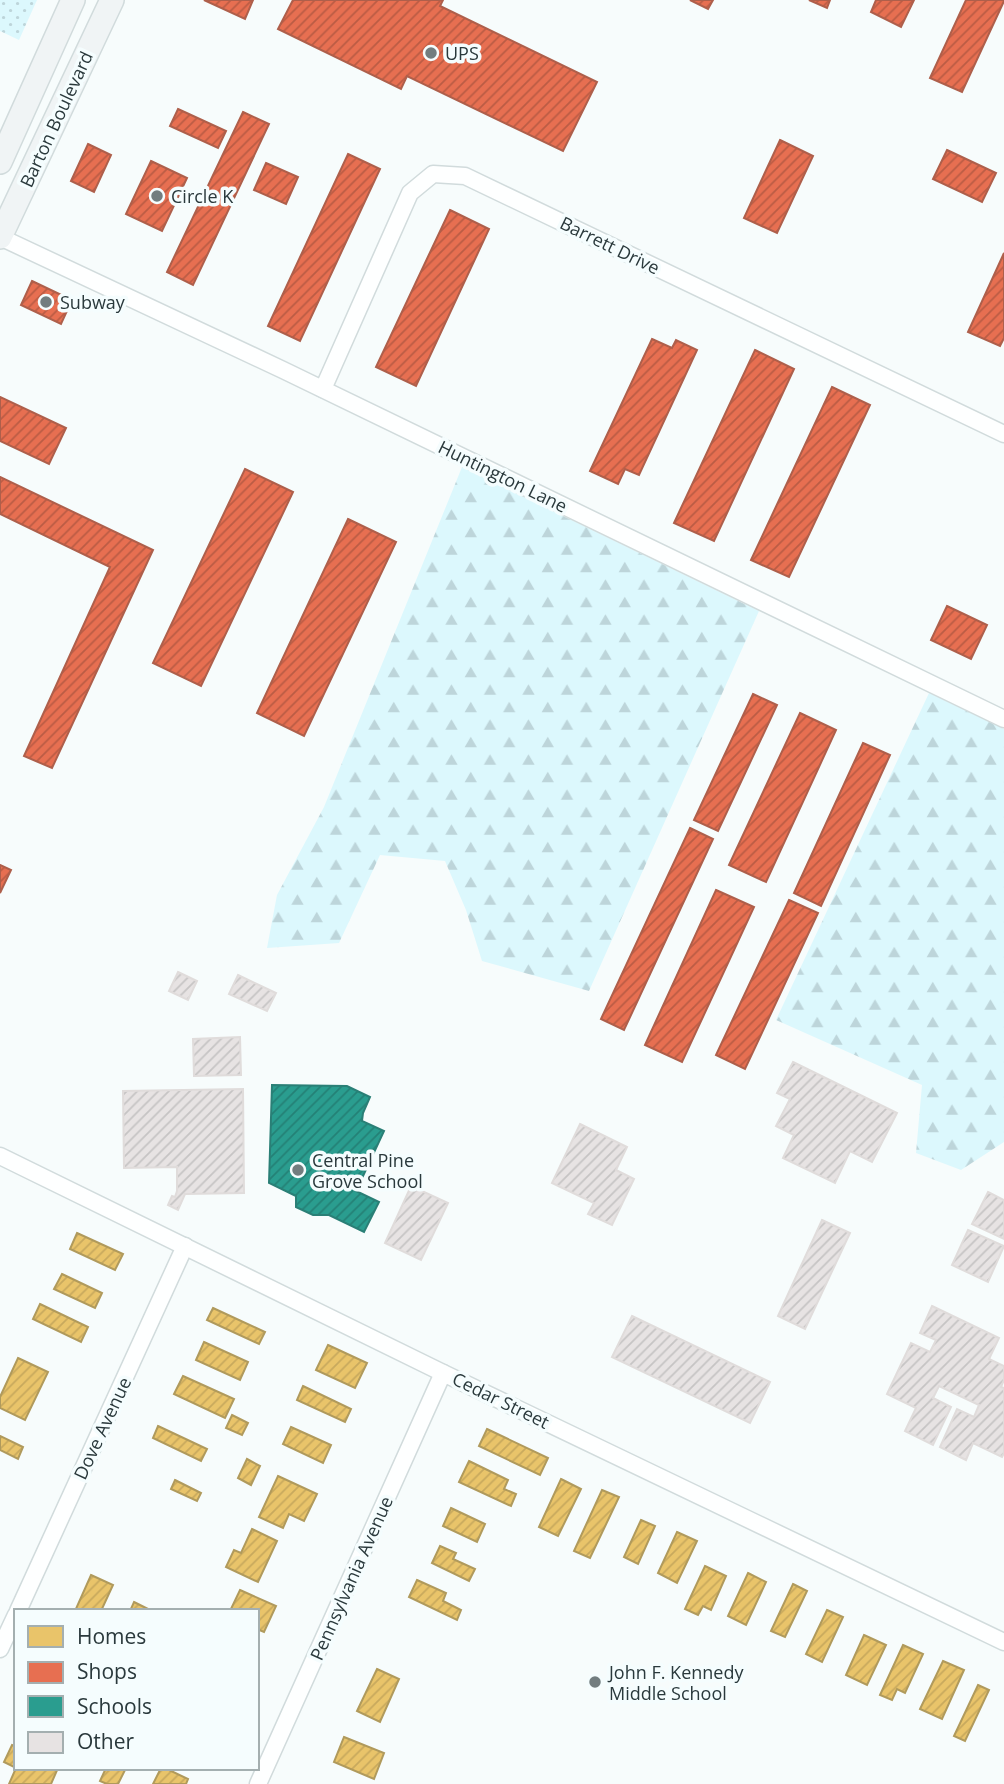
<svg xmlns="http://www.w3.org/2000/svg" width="1004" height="1784" font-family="'Open Sans',sans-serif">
<defs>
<pattern id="grass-dots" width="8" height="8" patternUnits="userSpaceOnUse" patternTransform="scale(1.75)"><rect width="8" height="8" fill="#dcf8fd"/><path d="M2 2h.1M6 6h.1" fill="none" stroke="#bdd5da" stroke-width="1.8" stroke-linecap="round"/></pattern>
<pattern id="forest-firs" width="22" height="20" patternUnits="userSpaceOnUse" patternTransform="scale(1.75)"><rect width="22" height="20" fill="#dcf8fd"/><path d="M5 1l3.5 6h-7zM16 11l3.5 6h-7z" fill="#bdd5da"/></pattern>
<pattern id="homes-hatch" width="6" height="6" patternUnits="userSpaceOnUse" patternTransform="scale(1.75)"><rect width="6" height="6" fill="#e9c46a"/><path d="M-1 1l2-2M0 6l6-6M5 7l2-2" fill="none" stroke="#c8a95d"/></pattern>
<pattern id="shops-hatch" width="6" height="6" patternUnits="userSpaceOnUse" patternTransform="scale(1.75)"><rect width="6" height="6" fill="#e76f51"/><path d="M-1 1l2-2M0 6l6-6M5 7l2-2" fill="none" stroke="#bb5c44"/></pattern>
<pattern id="schools-hatch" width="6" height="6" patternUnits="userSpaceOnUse" patternTransform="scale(1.75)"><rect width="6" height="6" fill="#2a9d8f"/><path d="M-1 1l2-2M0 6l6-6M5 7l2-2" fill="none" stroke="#248176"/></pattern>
<pattern id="building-hatch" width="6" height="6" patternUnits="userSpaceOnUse" patternTransform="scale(1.75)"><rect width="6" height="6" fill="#e7e3e3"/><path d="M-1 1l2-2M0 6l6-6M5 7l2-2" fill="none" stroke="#c6c4c4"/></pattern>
</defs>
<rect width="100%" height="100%" fill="#f7fcfc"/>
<!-- grass -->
<polygon fill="url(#grass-dots)" points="0,0 37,0 19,40 0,31"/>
<!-- forest -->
<g fill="url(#forest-firs)">
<polygon points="462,467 759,611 589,991 482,961 466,910 445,861 380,855 339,943 267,948 277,895 324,807"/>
<polygon points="929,693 1004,729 1004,1142 961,1170 916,1153 922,1085 776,1020"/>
</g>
<!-- homes -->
<g fill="url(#homes-hatch)" stroke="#b09a5c" stroke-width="2">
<polygon points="77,1233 123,1254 115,1270 70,1249"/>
<polygon points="62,1274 102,1293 95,1308 54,1289"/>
<polygon points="40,1304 88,1327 81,1342 33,1319"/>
<polygon points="213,1308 265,1332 259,1344 207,1320"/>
<polygon points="204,1342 248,1362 240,1380 196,1360"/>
<polygon points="328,1345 367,1363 355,1388 316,1370"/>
<polygon points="18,1358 48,1372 25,1420 0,1408 0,1397"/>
<polygon points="183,1376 234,1399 225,1418 174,1394"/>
<polygon points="303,1386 351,1409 345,1422 297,1400"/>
<polygon points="232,1415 248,1423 242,1435 226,1428"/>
<polygon points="158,1426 207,1449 201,1461 153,1438"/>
<polygon points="291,1427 331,1445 323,1463 283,1444"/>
<polygon points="487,1429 548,1458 540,1475 479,1446"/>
<polygon points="0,1436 23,1447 18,1459 0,1450"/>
<polygon points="247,1459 260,1466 251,1485 238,1478"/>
<polygon points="469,1461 508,1480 504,1489 516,1494 511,1506 459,1482"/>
<polygon points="278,1476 317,1494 304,1521 289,1514 283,1528 259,1517"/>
<polygon points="561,1479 581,1489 558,1536 539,1527"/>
<polygon points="175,1480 201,1493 197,1501 171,1489"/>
<polygon points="602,1490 619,1497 590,1558 574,1551"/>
<polygon points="451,1508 485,1524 477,1542 443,1526"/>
<polygon points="641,1520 655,1526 638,1564 624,1557"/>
<polygon points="252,1529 277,1541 258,1582 226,1567 234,1550 241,1553"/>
<polygon points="677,1532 697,1541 677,1583 658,1573"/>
<polygon points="440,1546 456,1553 453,1559 475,1569 469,1581 432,1563"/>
<polygon points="705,1566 726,1576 711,1610 703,1606 698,1615 685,1609"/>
<polygon points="748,1573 766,1582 746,1625 728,1616"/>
<polygon points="91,1575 113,1585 101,1611 75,1611"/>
<polygon points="417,1580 446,1593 443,1601 461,1610 457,1620 409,1597"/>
<polygon points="793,1584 807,1591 785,1637 771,1631"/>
<polygon points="240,1590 276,1606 264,1632 257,1629 257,1611 230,1611"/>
<polygon points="134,1602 152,1611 130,1611"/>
<polygon points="827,1610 843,1617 822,1662 806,1654"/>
<polygon points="864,1635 886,1645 867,1685 846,1675"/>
<polygon points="903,1645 923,1654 905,1693 897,1689 892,1700 880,1695"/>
<polygon points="943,1661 964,1670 942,1719 920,1709"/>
<polygon points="377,1669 399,1679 380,1722 357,1711"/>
<polygon points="978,1685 989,1690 965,1741 954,1736"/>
<polygon points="344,1737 384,1753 374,1779 334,1762"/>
<polygon points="12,1745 16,1747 16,1768 4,1762"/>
<polygon points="16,1768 58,1768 51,1784 9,1784"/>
<polygon points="106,1768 126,1768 118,1784 107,1784 100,1781"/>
<polygon points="161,1768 165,1768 188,1779 186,1784 153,1784"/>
</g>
<!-- shops -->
<g fill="url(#shops-hatch)" stroke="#ae5f4b" stroke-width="2">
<polygon points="204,0 253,0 245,19"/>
<polygon points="293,0 443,0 440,6 597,82 563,151 407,76 401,89 278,29"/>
<polygon points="690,0 713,0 708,9"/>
<polygon points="809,0 830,0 827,8"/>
<polygon points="876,0 914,0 901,27 871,12"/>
<polygon points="966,0 1004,0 1004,1 962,92 930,78"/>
<polygon points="178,109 226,131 218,148 170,126"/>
<polygon points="243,112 269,124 193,285 167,272"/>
<polygon points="780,140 813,156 777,233 744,218"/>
<polygon points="88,144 111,155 94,192 71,181"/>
<polygon points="947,150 996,173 982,202 933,179"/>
<polygon points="348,154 380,169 300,341 268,326"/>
<polygon points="151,161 187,178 162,231 126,214"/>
<polygon points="266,163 298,177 286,204 254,190"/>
<polygon points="450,210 489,229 416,386 376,367"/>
<polygon points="1004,253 1004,338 1000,346 968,332"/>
<polygon points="32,281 72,300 61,324 21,305"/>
<polygon points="652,339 672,348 676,340 697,350 639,475 625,469 618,484 590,471"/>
<polygon points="755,350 794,369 714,541 674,523"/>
<polygon points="832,387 870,405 789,577 751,560"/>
<polygon points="0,397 66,428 49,464 0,441"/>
<polygon points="245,469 293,492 201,686 153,663"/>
<polygon points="0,477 153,550 52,768 24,756 110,567 0,514"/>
<polygon points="348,519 396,542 304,736 257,713"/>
<polygon points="947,606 987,625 971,659 931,640"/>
<polygon points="753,694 777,705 718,831 694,820"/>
<polygon points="800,713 836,730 766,882 729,865"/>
<polygon points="863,743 890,755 821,906 794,893"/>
<polygon points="690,828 713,839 624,1030 601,1019"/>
<polygon points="0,865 11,870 0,893"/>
<polygon points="716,890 754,907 682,1062 645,1045"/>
<polygon points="789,900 818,913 745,1069 716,1055"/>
</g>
<!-- schools -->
<polygon fill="url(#schools-hatch)" stroke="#2a7f76" stroke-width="2" points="272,1085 347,1086 370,1097 363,1113 362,1121 384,1131 356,1191 379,1202 364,1232 329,1215 313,1215 296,1207 296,1196 269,1183"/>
<!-- building -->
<g fill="url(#building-hatch)" stroke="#e0dcdb" stroke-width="2">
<polygon points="178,972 197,981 188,1000 169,991"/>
<polygon points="238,975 276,993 267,1011 229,994"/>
<polygon points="240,1037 241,1075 194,1076 193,1039"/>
<polygon points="793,1062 897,1113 872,1162 850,1151 835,1183 783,1158 794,1135 776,1126 790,1099 777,1093"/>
<polygon points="243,1089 244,1193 185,1194 178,1210 168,1205 172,1196 175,1197 177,1191 177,1167 124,1168 123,1091"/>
<polygon points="580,1124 627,1147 616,1170 634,1179 612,1225 588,1214 594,1203 552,1183"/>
<polygon points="411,1186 448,1203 421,1260 385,1243"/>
<polygon points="988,1192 1004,1200 1004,1239 972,1224"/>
<polygon points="822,1220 850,1233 805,1329 778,1316"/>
<polygon points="968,1230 1004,1246 988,1282 952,1265"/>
<polygon points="932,1306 999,1338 989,1359 1004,1366 1004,1380 1001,1387 1004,1388 1004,1453 1002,1457 973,1443 966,1460 940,1447 957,1409 974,1417 979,1405 939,1386 933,1398 951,1407 933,1445 905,1431 916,1408 887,1394 911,1343 930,1352 936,1340 920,1333"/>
<polygon points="632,1316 770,1382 750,1423 612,1357"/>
</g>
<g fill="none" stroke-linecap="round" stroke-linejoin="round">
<!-- minor casing -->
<g stroke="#d1dbdc" stroke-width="19">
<g id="minor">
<polyline points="0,237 283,370 1004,719"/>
<polyline points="323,389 410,193 433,174 465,176 1004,434"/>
<polyline points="0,1156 443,1373 1004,1642"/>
<polyline points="18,1611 185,1246"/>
<polyline points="0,1649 16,1615"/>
<polyline points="258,1784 443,1373"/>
</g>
</g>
<!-- secondary casing -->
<g stroke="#d1dbdc" stroke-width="26">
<g id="secondary">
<polyline points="0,162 73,0"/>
<polyline points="0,237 112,0"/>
</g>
</g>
<!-- minor -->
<use href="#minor" stroke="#feffff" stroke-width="16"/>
<!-- secondary -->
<use href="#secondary" stroke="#f0f4f5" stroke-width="23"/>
</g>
<!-- markers -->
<g fill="#727d7f" stroke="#f5fdfe" stroke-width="2.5">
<circle cx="431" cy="53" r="7"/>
<circle cx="157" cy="196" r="7"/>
<circle cx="46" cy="302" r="7"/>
<circle cx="298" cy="1170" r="7"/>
<circle cx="595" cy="1682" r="7"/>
</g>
<g text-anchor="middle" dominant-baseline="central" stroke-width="7" stroke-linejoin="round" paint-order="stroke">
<!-- poi labels -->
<g font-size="18" fill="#2a393c" stroke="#f5fdfe" text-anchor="start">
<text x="445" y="53">UPS</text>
<text x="171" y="196">Circle K</text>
<text x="60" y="302">Subway</text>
<text x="312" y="1160">Central Pine<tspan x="312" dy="21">Grove School</tspan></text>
<text x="609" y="1672">John F. Kennedy<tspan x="609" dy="21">Middle School</tspan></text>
</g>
<!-- street labels -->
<g font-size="18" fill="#2a393c" stroke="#f5fdfe">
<text transform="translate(56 119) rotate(-65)">Barton Boulevard</text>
<text transform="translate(610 245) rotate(26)">Barrett Drive</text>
<text transform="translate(503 476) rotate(26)">Huntington Lane</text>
<text transform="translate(501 1400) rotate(26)">Cedar Street</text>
<text transform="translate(102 1428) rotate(-65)">Dove Avenue</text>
<text transform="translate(351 1578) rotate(-66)">Pennsylvania Avenue</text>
</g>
</g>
<!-- legend -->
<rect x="14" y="1609" width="245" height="161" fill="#f5fdfe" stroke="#a4afb0" stroke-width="2"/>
<rect x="28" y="1626" width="35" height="21" fill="#e9c46a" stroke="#a4afb0" stroke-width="2"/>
<text x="77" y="1644" font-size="21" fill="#2a393c">Homes</text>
<rect x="28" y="1662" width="35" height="21" fill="#e76f51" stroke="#a4afb0" stroke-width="2"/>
<text x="77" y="1679" font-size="21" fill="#2a393c">Shops</text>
<rect x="28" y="1696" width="35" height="21" fill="#2a9d8f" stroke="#a4afb0" stroke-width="2"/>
<text x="77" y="1714" font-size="21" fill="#2a393c">Schools</text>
<rect x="28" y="1732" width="35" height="21" fill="#e7e3e3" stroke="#a4afb0" stroke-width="2"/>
<text x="77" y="1749" font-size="21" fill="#2a393c">Other</text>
</svg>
